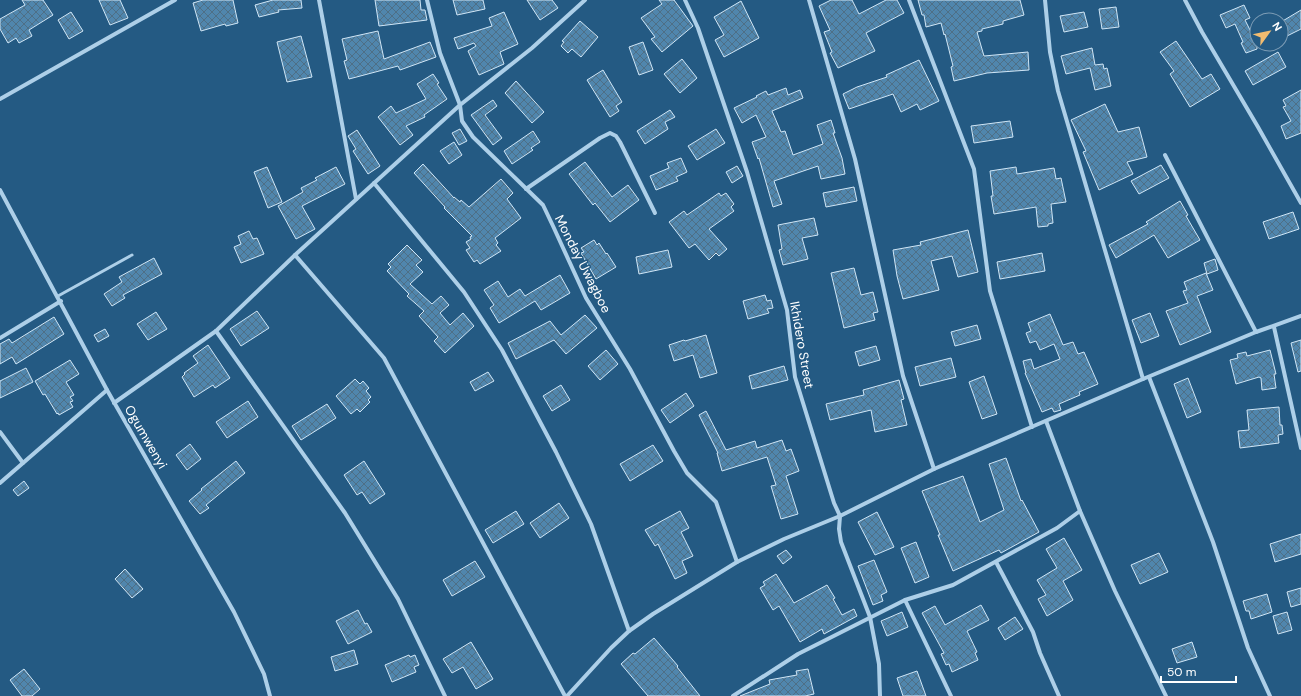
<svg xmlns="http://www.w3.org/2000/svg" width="1301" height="696" font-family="'DM Sans',sans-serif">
<defs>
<pattern id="building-cross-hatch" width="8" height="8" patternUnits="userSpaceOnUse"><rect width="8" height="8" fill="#5086ad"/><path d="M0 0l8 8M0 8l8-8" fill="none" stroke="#4e6f86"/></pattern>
</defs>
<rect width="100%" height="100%" fill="#245a83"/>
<!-- building -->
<g fill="url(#building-cross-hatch)" stroke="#d0e6f6">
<polygon points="22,0 43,0 53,15 29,30 32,36 19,43 16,38 8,43 0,29 0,19 25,5"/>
<polygon points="99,0 120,0 128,18 110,25"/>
<polygon points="203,0 233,0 238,23 226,26 225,24 201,31 193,3"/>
<polygon points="273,0 301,0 302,8 278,10 279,12 259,17 255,5"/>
<polygon points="375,0 420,0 421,10 425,10 427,20 379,26"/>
<polygon points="453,0 483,0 485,9 457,15"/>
<polygon points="527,0 552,0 558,8 540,20"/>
<polygon points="659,0 674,0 693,26 662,52 651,39 655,37 641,18 662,4"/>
<polygon points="831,0 852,0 859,14 886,0 897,0 904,13 866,33 875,51 838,68 830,53 832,52 824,32 830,30 819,6"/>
<polygon points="918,0 1020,0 1024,15 1003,21 1003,24 982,29 982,31 977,32 984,56 1028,52 1029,70 987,73 954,81 951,67 953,66 945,34 944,35 941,23 926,27 924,15 922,15"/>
<polygon points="741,1 759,38 724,57 715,40 724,35 714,17"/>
<polygon points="1244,5 1250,18 1245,20 1254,38 1257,36 1257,49 1246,53 1241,43 1243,42 1235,24 1226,28 1220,15"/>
<polygon points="1116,7 1119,27 1102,29 1099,9"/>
<polygon points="1301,10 1301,29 1281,39 1281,22"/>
<polygon points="71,12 83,31 69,39 58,20"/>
<polygon points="504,12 518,44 500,52 504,64 479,75 468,51 476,46 474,43 458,49 454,38 492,26 489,18"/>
<polygon points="1084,12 1088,27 1064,32 1060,16"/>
<polygon points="580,21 598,37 581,57 572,49 568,53 561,46 564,42 562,41"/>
<polygon points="378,31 384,59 430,42 436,57 400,70 398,66 349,79 344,61 347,60 342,39"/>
<polygon points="301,36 312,77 287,82 277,42"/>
<polygon points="1176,41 1202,79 1211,74 1220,89 1190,107 1170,74 1174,71 1160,52"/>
<polygon points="643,42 653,70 639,75 629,47"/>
<polygon points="1092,48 1095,65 1103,64 1104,69 1107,68 1111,86 1095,90 1090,68 1066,74 1061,56"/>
<polygon points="1278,52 1286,67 1253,85 1245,71"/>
<polygon points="682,59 697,78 680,93 664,74"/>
<polygon points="919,60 939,101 920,110 917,104 901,112 893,94 849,109 843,94 857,87 887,77 886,75"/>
<polygon points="603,70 622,102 616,106 619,111 610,117 587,80"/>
<polygon points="433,74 439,83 437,84 447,99 424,115 425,117 406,126 413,135 400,145 378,117 391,106 396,113 426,99 417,84"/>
<polygon points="516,81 544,112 532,123 505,93"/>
<polygon points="786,88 788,95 800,90 803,98 772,111 781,132 785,131 793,155 823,144 817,125 831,120 835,133 833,133 842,158 845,174 821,179 818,166 774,181 782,204 773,207 759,158 758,159 752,142 766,137 756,115 742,123 734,108 757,97 756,96 766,91 768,95"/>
<polygon points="1301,90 1301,133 1286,139 1281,126 1291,121 1283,107 1286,106 1283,100"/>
<polygon points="493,100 497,106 485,115 502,138 493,145 471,115"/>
<polygon points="1105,104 1118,132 1139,127 1147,157 1127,162 1133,174 1099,190 1083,152 1086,151 1071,120"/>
<polygon points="670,110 675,117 665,122 668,129 645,144 637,131"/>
<polygon points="1010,121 1013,137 974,143 971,126"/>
<polygon points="460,129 467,141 459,145 452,133"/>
<polygon points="716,129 725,143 697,160 688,146"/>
<polygon points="357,130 380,166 368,174 353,151 356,149 348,136"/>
<polygon points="533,131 540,142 531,148 533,150 512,164 504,151"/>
<polygon points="454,142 462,155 449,164 440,151"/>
<polygon points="681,158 687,172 676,177 678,181 656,190 650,176 669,168 667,163"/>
<polygon points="585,162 612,197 628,185 639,200 610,222 595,203 593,205 569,174"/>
<polygon points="423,164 454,198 454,197 460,202 461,200 469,207 501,179 513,193 507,199 521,218 495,238 498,243 496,245 501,251 480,264 477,260 474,262 466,250 470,248 466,242 471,239 470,237 472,236 444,208 445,207 414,173"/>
<polygon points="1161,165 1169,178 1139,194 1131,181"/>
<polygon points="737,166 743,176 732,183 726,172"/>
<polygon points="267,167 282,202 268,208 254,172"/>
<polygon points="336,167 345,184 302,206 315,229 296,239 278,206 303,192 301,188 317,180 315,178"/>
<polygon points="1016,167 1017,174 1054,168 1056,179 1061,178 1066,202 1051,204 1053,223 1048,224 1048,226 1038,227 1036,207 994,214 991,196 993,196 990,171"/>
<polygon points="854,187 857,201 826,207 823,193"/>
<polygon points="719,193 721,196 726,193 734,204 731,207 734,211 709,229 727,249 719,256 716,253 709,260 695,244 689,248 669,222 684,211 687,215"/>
<polygon points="1180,201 1188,215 1186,216 1200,240 1168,258 1154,235 1116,258 1109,245 1148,224 1146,222"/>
<polygon points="1293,212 1299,229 1269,239 1263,222"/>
<polygon points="814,218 818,235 802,238 808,259 783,265 779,250 782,249 778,225"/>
<polygon points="968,230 978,272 958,277 952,256 931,261 939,290 903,299 897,276 893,250 921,245 920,242"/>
<polygon points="249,231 253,239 257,238 264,254 241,263 234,247 241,244 238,236"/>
<polygon points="594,240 597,245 599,243 606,254 607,253 616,267 596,279 581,253 584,252 581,248"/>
<polygon points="407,245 422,260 416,265 423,272 410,284 432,304 441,296 449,305 440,313 450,325 463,313 474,326 445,353 434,341 438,337 419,316 424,311 407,296 409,294 387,271 391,267 388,264"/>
<polygon points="668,250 672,267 639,274 636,257"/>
<polygon points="1042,253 1045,271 1000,279 997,262"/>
<polygon points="154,258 162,274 123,295 125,298 112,306 104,294 122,282 119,277"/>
<polygon points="1215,259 1218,270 1207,274 1204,263"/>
<polygon points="854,268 861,295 873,292 878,312 873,313 875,320 844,328 831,273"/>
<polygon points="1206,273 1213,290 1197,296 1211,332 1180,345 1166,311 1188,303 1183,291 1187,290 1184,282"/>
<polygon points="560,275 570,293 541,310 535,301 499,323 490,308 494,305 484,290 498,281 508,297 520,289 525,296"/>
<polygon points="765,295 767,301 771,300 773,308 767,309 769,313 748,319 743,301"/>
<polygon points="257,311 269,328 241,346 230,329"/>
<polygon points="156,312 167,329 148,340 137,324"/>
<polygon points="1150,313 1159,336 1141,343 1132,320"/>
<polygon points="1050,314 1063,345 1073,342 1078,354 1084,352 1098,384 1079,392 1080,395 1059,404 1061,410 1054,412 1052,408 1042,412 1025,373 1026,373 1023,361 1031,359 1034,369 1060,359 1054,344 1040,350 1036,341 1030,343 1026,333 1031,331 1028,323"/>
<polygon points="585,315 597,328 566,354 554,340 516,359 508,343 550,321 561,335"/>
<polygon points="54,317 64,334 16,364 12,357 0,364 0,344 9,339 12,343"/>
<polygon points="977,325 981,339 955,346 951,332"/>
<polygon points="105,329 109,336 98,342 94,335"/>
<polygon points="706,335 717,373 700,378 693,355 674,361 669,345 684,340 685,341"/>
<polygon points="1301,340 1301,371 1298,372 1291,343"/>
<polygon points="208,345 230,378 215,388 213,385 194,397 182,377 185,374 184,373 198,363 193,356"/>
<polygon points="876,346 880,360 859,366 855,352"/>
<polygon points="606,350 618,364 600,380 588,366"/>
<polygon points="1270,350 1276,374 1274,374 1276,388 1262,390 1261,378 1259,377 1236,384 1230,360 1238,358 1237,354 1246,352 1247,356"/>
<polygon points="951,358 956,377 920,386 915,367"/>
<polygon points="70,360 79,374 66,382 74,395 70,397 73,401 70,402 73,407 59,415 58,413 57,414 45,394 43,395 35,381"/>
<polygon points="784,366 788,380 752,389 749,376"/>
<polygon points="26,368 33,382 0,398 0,381"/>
<polygon points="488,372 494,381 475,391 470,382"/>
<polygon points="984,376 997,414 982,419 969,382"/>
<polygon points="1188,378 1201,412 1187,418 1174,384"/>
<polygon points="355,379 360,384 363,381 369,388 366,391 371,397 368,400 370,402 360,412 357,409 351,414 336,396"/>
<polygon points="899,380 904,399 901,400 907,425 875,432 871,410 830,420 826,404 864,395 863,390"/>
<polygon points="561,385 570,400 552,411 543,396"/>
<polygon points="686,393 694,406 670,423 661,410"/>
<polygon points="248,401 258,417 227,438 216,422"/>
<polygon points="327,404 336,418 301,440 292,426"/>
<polygon points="1279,407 1280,425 1282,425 1283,434 1278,435 1279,443 1240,448 1238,431 1249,430 1247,410"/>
<polygon points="706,411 726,450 755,441 757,448 782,440 786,451 791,449 799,471 786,476 798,514 781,519 771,486 776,485 767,457 722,471 717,453 718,453 699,415"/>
<polygon points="190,444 201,459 187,470 176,455"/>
<polygon points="653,445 663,461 630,481 620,464"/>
<polygon points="1006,458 1021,501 1022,500 1039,532 1001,553 999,550 953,571 938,535 940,535 922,491 963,476 980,522 1004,510 989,464"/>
<polygon points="236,461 245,473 206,505 209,508 200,514 189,501 202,490 201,489"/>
<polygon points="364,461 385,494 370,504 362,492 357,495 344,475"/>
<polygon points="24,481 29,488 18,496 13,490"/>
<polygon points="559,503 569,518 540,538 530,523"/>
<polygon points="516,511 524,524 493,543 485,530"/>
<polygon points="680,511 689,528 681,532 693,556 682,561 687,573 675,579 658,544 655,546 645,530"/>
<polygon points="877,512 894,547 875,555 858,522"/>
<polygon points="1301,534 1301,554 1275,562 1270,544"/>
<polygon points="1064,538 1082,570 1063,581 1073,600 1047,616 1038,599 1046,595 1037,580 1057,568 1046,549"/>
<polygon points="916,542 929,577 915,583 901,548"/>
<polygon points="786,550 792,557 783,564 777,556"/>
<polygon points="1159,553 1168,572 1140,584 1131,565"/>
<polygon points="874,560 887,592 881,595 883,601 873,605 858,566"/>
<polygon points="475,561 485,577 452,596 443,580"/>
<polygon points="125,569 143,589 132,598 115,579"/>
<polygon points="776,574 794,603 827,585 835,598 833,599 842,615 854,609 857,616 824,634 822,629 800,642 779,606 773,610 760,588 765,585 763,582"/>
<polygon points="1301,588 1301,604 1291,607 1287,592"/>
<polygon points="1267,594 1272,612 1251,619 1249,611 1246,611 1243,601"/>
<polygon points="981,605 989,620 967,631 977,652 975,653 978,660 952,672 949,664 946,665 941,654 944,653 922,613 935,606 945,625"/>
<polygon points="358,610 365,624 367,623 372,632 348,644 336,621"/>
<polygon points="902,612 908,627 887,636 881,621"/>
<polygon points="1287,612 1292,630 1278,634 1273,616"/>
<polygon points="1015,617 1023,629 1005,640 998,628"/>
<polygon points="654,638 678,666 677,667 700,696 648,696 621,664 633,653 635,654"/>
<polygon points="471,642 493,679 476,689 463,667 452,673 443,659"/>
<polygon points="1192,642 1197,657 1177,663 1172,649"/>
<polygon points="354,650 358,664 335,671 331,657"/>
<polygon points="409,655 410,657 415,655 419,665 414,667 416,672 392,682 385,665"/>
<polygon points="24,669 40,689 32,696 22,696 10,680"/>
<polygon points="808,669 814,694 805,696 740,696 770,684 769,680 797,675 796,671"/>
<polygon points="917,671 926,696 903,696 897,678"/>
</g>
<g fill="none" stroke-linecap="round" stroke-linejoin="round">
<!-- lane -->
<polyline stroke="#adcfe8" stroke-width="3" points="58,296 132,255"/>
<!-- street -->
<g stroke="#adcfe8" stroke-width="4">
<polyline points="319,0 356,199"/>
<polyline points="427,0 440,53 460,105 462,121 473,137 543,205 553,226 586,298 630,369 674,451 687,473 716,502 737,562"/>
<polyline points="685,0 698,28 747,172 787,310 795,377 834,503 840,516 839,529 841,542 870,617 879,664 880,696"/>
<polyline points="809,0 855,159 903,376 934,469"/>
<polyline points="909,0 974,169 990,291 1032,427"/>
<polyline points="1045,0 1050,52 1058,91 1143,379"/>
<polyline points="1185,0 1202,32 1258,127 1301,203"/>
<polyline points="0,99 175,0"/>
<polyline points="1165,155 1256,332"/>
<polyline points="374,183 464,292 502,350 556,452 591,524 629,631"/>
<polyline points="526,189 600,138 610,133 616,136 620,142 655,213"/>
<polyline points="0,190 107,390 234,612 264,674 270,696"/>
<polyline points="295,255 384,358 565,696"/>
<polyline points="1274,327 1301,448"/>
<polyline points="216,331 345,513 398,599 445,696"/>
<polyline points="0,338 61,301"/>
<polyline points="1149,377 1213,542 1248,648 1270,696"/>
<polyline points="114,403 216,331 295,255 460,105 532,48 585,0"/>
<polyline points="1046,421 1080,511 1115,591 1166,696"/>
<polyline points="0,432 23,463"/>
<polyline points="0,483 107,390"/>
<polyline points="996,562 1033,632 1040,653 1059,696"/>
<polyline points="905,600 951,696"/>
<polyline points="567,696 611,648 629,631 653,614 737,562 784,539 840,516 934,469 1143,379 1256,332 1301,316"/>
<polyline points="733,696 798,654 905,600 953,585 1057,528 1080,511"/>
</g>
</g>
<g text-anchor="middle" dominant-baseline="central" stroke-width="3" stroke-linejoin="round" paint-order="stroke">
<!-- street labels -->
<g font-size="13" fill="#fff" stroke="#245a83">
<text transform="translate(583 264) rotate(63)">Monday Uwagboe</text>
<text transform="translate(802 345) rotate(80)">Ikhidero Street</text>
<text transform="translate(146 437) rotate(60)">Ogumwenyi</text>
</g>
</g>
<!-- north arrow -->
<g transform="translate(1269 32) rotate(57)"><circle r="19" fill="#245a83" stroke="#7c9cb5"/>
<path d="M0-3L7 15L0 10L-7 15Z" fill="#f2bc70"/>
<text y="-6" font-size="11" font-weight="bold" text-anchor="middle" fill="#ffffff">N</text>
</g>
<!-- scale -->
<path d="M1161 676v6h75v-6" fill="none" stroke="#ffffff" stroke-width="2"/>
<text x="1167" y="676" font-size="12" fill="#ffffff" stroke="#245a83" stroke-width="3" paint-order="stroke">50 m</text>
</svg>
